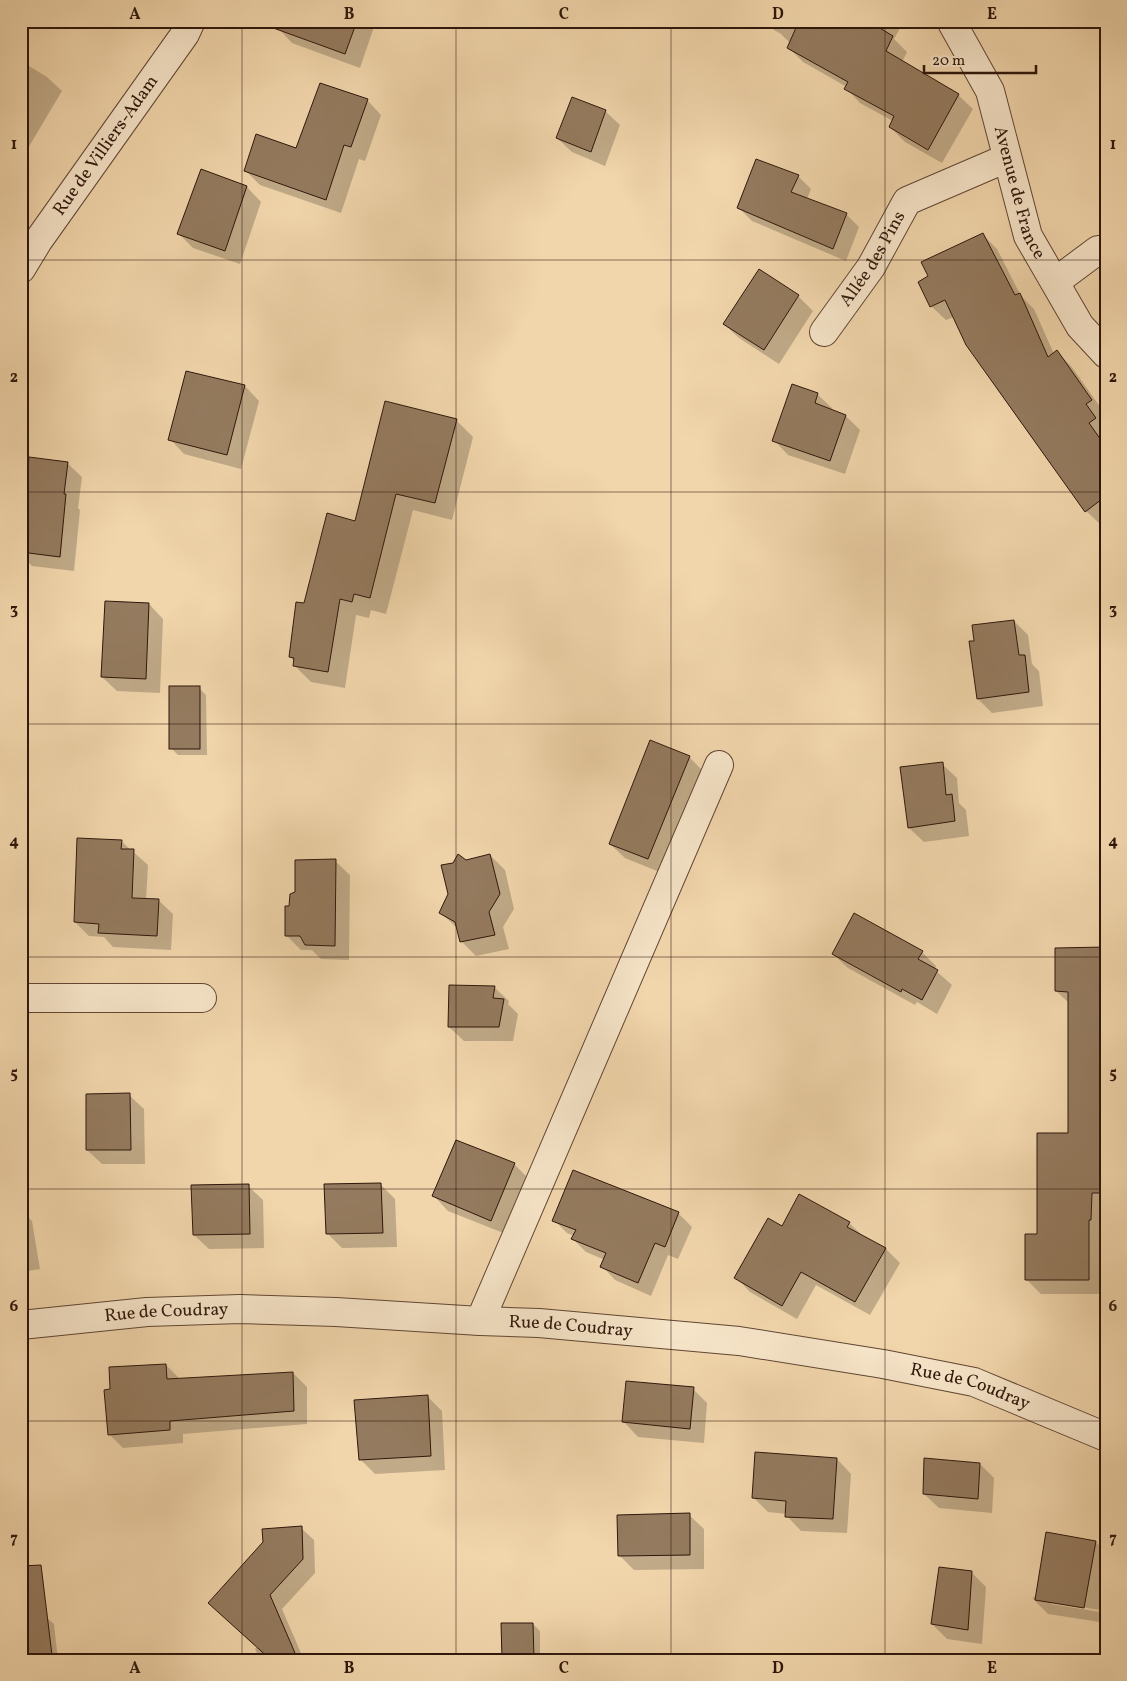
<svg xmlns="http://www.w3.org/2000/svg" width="1127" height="1681" font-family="Vollkorn,serif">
<rect width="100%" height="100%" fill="#f1d5ab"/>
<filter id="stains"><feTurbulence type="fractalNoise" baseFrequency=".004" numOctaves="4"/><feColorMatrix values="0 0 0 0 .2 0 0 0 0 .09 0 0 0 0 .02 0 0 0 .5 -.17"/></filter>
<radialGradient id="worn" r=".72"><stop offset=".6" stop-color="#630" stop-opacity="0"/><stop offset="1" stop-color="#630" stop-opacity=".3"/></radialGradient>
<!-- shadow -->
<g fill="#0003">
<polygon points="281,21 376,21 360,68 292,43 278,28"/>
<polygon points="759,21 894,21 900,28 894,39 907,52 902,62 958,95 973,109 942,163 905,142 890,127 893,121 860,103 846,88 847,87 803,62 788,47 790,43 781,34"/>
<polygon points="21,61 47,77 62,91 21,160"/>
<polygon points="367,100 381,115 365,161 359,159 341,213 260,185 246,171 297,150"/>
<polygon points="605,111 620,125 605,166 572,152 557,138"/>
<polygon points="798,176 811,189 807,199 846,214 859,227 846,261 752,221 739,208"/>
<polygon points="247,187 261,202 240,264 193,248 178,233"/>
<polygon points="983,235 997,249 1021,296 1034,309 1054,354 1057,352 1071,366 1106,415 1100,419 1106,428 1106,522 1101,525 1086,511 954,317 946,320 931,306 929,277"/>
<polygon points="760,271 798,296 813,311 779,364 739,338 724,324"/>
<polygon points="187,372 245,386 259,401 241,469 184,454 170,439"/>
<polygon points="817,394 832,408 831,410 846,416 860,430 845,474 788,455 774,440"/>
<polygon points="456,420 473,437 452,520 413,510 386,614 371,610 369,618 356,615 345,688 311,682 294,665 294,661 290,657 305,605 356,522"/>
<polygon points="67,463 82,477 78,508 80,510 74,571 32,566 21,555 21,515 27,491"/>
<polygon points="149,604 163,619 160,693 117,691 102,677"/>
<polygon points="1014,621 1028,635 1032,664 1039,671 1043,706 992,713 978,699 975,642"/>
<polygon points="199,688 206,695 207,755 178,755 171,748"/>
<polygon points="689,757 703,771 662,873 625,858 610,844"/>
<polygon points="942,764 957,778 959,803 966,810 969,836 924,842 909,828"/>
<polygon points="121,841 148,865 146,900 158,900 173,914 171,950 113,947 104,937 89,936 75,922"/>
<polygon points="490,855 505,870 514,909 503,927 509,949 476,956 462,942 458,929 440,912 466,861"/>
<polygon points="335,861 350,875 349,960 321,959 312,950 301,950 286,935 291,907 296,893"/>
<polygon points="1101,878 1106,878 1106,943 1099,936"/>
<polygon points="1106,948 1106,1213 1103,1294 1041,1294 1026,1279 1069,1135 1069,1003 1056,991"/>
<polygon points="922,952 936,966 935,970 952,985 937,1014 917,1002 915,1005 848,968 833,954"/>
<polygon points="494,987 509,1001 508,1004 518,1014 513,1041 464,1041 449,1027"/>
<polygon points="129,1095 144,1109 145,1164 102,1164 87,1150"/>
<polygon points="514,1164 529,1179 506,1234 448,1211 434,1196"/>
<polygon points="574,1171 678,1213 692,1227 678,1259 668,1255 651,1296 615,1280 602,1266 605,1260 586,1252 573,1239 574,1236 567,1233 554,1220"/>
<polygon points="380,1184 395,1199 397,1247 342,1248 327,1233"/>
<polygon points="248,1186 263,1200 264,1248 209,1249 194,1235"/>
<polygon points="21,1210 32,1221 40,1269 21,1272"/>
<polygon points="849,1223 863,1236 886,1249 900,1263 870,1315 816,1285 797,1319 750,1292 736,1277 782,1228"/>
<polygon points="166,1365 180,1379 293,1373 307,1387 307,1424 183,1434 183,1443 123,1448 109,1434"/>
<polygon points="693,1389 707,1403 704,1443 638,1437 624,1422"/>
<polygon points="427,1396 442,1411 445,1470 375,1474 360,1459"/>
<polygon points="837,1459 851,1474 847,1533 801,1531 787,1516 787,1514 768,1512 753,1497"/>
<polygon points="980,1464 994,1478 992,1513 939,1508 924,1494"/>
<polygon points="689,1515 704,1529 704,1569 634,1570 620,1556"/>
<polygon points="301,1528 314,1540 315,1573 282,1609 304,1660 260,1660 255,1649 258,1647 223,1616"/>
<polygon points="1096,1542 1106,1553 1106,1611 1051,1602 1051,1604 1106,1613 1106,1623 1048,1614 1033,1599 1033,1597 1037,1596"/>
<polygon points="972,1573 986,1587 982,1644 947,1639 932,1624"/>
<polygon points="46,1617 54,1624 58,1660 26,1660 24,1658"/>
<polygon points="533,1624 540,1631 540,1660 504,1660 503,1659"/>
</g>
<!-- building -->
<g fill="#947a5e" stroke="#2f170b">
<polygon points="265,21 357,21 345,54 265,25"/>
<polygon points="799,21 868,21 893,36 886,51 959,94 928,150 889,127 894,116 844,89 848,82 787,48"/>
<polygon points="320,83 368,99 351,147 344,145 326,200 244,171 256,134 296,148"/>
<polygon points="572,97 606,110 591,152 556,138"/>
<polygon points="756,159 799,175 791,192 847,213 833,249 737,208"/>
<polygon points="201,169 247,186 225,251 177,234"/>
<polygon points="983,233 1015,295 1020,293 1048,357 1057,350 1092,400 1086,404 1096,418 1089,423 1106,447 1106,496 1085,512 966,345 945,300 930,307 918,282 928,276 921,262"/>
<polygon points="759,269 799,295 764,350 723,324"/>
<polygon points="186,371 245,385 227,455 168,440"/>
<polygon points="792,384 818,393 815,403 846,415 830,461 772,441"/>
<polygon points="385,401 457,419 435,503 396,494 370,598 354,594 352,602 340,599 328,672 293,666 294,658 289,657 296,602 304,603 327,513 355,521"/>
<polygon points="29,457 68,462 64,494 66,494 60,557 21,552 21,490 26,490"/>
<polygon points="105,601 149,603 146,679 101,677"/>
<polygon points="1014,620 1019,655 1025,655 1029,692 977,699 969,641 974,641 972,625"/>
<rect x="169" y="686" width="31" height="63"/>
<polygon points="650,740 690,756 648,859 609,844"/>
<polygon points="943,762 946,795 952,794 955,821 908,828 900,767"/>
<polygon points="77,838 122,840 121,849 134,849 132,898 159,899 157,936 98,933 99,924 74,922"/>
<polygon points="458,854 466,860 490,854 500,894 489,912 495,935 460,942 455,922 439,913 448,894 441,865 453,863"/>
<polygon points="336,859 335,946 305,945 300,936 285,936 285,906 289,906 290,894 295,892 295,860"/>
<polygon points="854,913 923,951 918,959 938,970 922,1000 902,989 901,992 832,954"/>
<polygon points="1106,947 1106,1193 1092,1193 1091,1220 1089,1220 1089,1280 1025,1280 1025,1234 1037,1234 1037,1133 1068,1133 1068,992 1055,991 1055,948"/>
<polygon points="449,985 495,986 493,998 504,999 499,1027 448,1027"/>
<polygon points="130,1093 131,1150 86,1150 86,1094"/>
<polygon points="456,1140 515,1163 491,1221 432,1196"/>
<polygon points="573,1170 679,1212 665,1247 655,1243 638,1283 600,1267 606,1253 571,1239 576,1230 552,1221"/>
<polygon points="381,1183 383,1233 326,1234 324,1184"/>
<polygon points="249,1184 250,1234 193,1235 191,1185"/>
<polygon points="799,1194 850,1222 847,1227 886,1248 855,1302 801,1272 782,1306 734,1278 768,1218 782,1226"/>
<polygon points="166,1364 167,1379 293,1372 294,1411 170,1421 170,1430 108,1435 104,1390 110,1389 109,1367"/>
<polygon points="626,1381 694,1387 690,1429 622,1422"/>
<polygon points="428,1395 431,1456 359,1460 354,1400"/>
<polygon points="755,1452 837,1458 833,1519 785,1517 786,1501 752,1498"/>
<polygon points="924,1458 980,1463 978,1499 923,1494"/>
<polygon points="690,1513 690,1555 618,1556 617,1515"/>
<polygon points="302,1526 303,1559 270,1595 298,1660 271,1660 208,1603 263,1542 262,1529"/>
<polygon points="1046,1532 1096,1541 1084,1608 1035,1600"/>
<polygon points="41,1565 52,1655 21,1659 21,1566"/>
<polygon points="939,1567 972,1571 968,1630 931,1624"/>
<polygon points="501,1623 533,1623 534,1659 502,1659"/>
</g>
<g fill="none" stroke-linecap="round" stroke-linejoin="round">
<!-- minor casing -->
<g stroke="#604633" stroke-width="30">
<g id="minor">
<path id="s1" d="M951 21 990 91 1028 236 1080 326 1106 354"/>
<path id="s2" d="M21 269 38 241 185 34 191 21"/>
<polyline points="1055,282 1098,250 1106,250"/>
<path id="s3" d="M824 332 871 267 907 201 1007 158"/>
<polyline points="21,998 202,998"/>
<polyline points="480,1321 719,765"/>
<path id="s4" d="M21 1325 147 1312 240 1309 336 1312 480 1321 539 1323 739 1341 883 1364 974 1382 1106 1437"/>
</g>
</g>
<!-- minor -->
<use href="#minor" stroke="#f6e4c8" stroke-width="28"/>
</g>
<!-- grid -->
<path fill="none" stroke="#2f170b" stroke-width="1" stroke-opacity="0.55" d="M242 21V1660M456 21V1660M671 21V1660M885 21V1660M21 260H1106M21 492H1106M21 724H1106M21 957H1106M21 1189H1106M21 1421H1106"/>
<g text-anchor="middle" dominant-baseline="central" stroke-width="4.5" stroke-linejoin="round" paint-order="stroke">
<!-- street labels -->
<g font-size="18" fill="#2f170b" stroke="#f6e4c8">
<text stroke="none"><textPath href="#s2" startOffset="150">Rue de Villiers-Adam</textPath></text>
<text stroke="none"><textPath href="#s1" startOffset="186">Avenue de France</textPath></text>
<text stroke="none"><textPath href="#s3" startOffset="88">Allée des Pins</textPath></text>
<text stroke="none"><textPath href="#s4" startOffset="146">Rue de Coudray</textPath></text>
<text stroke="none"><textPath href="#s4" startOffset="551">Rue de Coudray</textPath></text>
<text stroke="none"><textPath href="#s4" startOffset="956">Rue de Coudray</textPath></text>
</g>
</g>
<!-- margin -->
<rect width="1127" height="1681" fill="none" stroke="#f1d5ab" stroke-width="55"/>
<!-- scale -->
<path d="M924 65v8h112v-8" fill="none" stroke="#2f170b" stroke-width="2.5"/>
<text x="932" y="65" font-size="15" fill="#2f170b" stroke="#f6e4c8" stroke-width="4" paint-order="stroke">20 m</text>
<rect x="28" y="28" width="1072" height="1626" fill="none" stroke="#2f170b" stroke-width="2"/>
<g font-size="16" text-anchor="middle" font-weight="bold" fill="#2f170b">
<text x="135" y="19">A</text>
<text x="349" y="19">B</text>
<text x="564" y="19">C</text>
<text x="778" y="19">D</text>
<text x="992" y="19">E</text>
<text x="14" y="149">1</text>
<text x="1113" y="149">1</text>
<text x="14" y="382">2</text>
<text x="1113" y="382">2</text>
<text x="14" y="614">3</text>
<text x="1113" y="614">3</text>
<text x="14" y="846">4</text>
<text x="1113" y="846">4</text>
<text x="14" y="1078">5</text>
<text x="1113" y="1078">5</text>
<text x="14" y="1311">6</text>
<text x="1113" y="1311">6</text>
<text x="14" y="1543">7</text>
<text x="1113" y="1543">7</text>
<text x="135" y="1673">A</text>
<text x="349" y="1673">B</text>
<text x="564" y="1673">C</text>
<text x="778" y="1673">D</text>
<text x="992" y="1673">E</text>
</g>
<rect width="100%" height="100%" filter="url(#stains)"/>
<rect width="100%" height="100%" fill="url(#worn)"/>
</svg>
